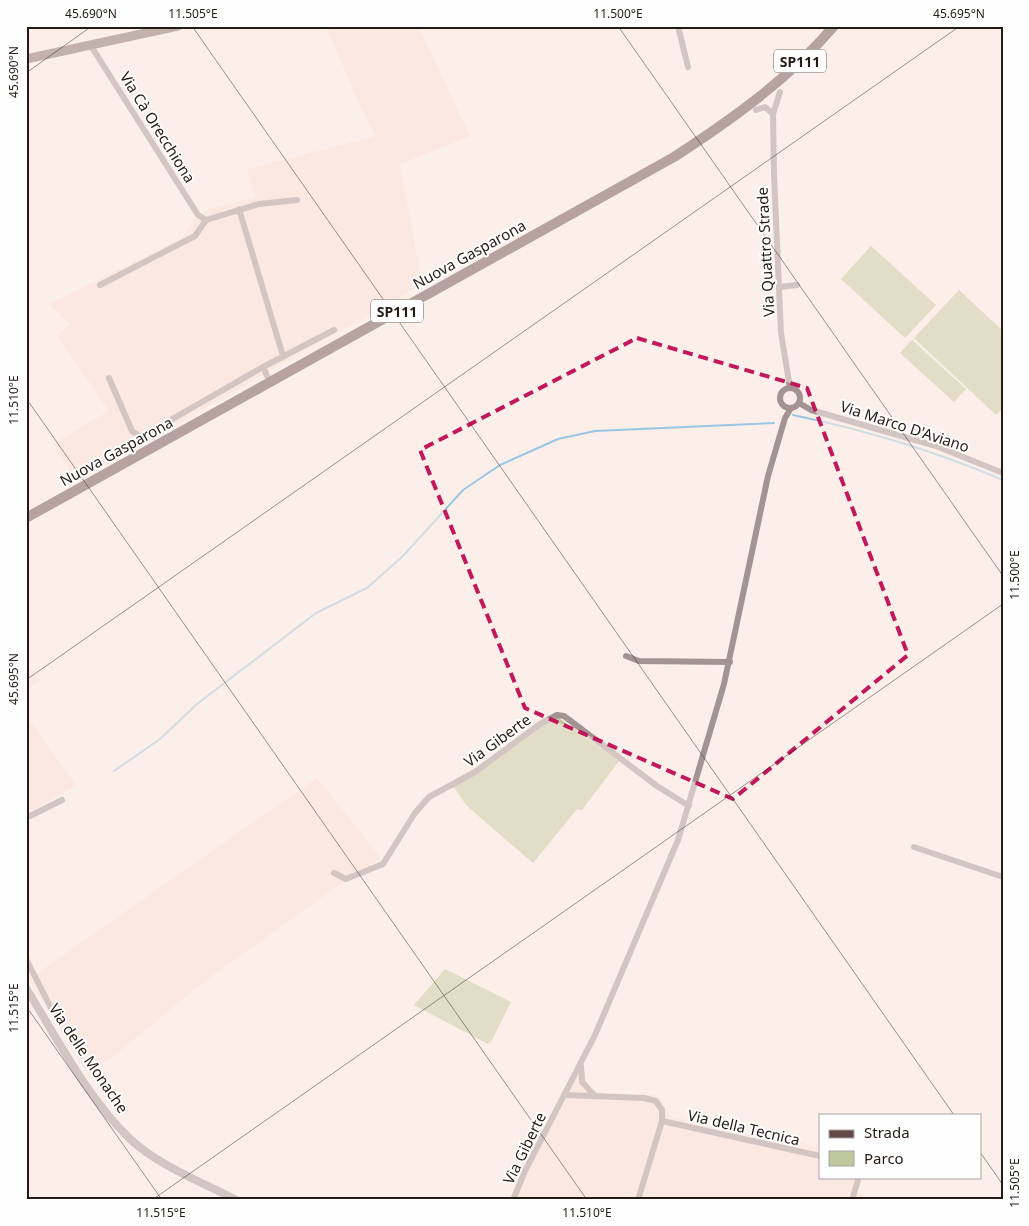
<svg xmlns="http://www.w3.org/2000/svg" width="1029" height="1226" font-family="'Noto Sans',sans-serif">
<rect width="100%" height="100%" fill="#fceee8"/>
<!-- built -->
<g fill="#fbe1d7">
<polygon points="326,26 418,26 470,136 400,164 422,284 77,481 53,444 109,411 57,335 70,325 49,304 182,238 194,220 209,209 255,197 247,169 376,136 361,108"/>
<polygon points="26,664 39,681 26,690"/>
<polygon points="26,716 76,785 32,810 26,802"/>
<polygon points="317,778 381,858 336,887 205,981 89,1076 29,979"/>
<polygon points="583,1065 588,1088 606,1094 657,1095 671,1117 751,1136 752,1129 818,1147 816,1153 820,1155 820,1177 861,1177 857,1192 864,1195 861,1200 517,1200 534,1158"/>
</g>
<!-- green -->
<g fill="#c0c8a0">
<polygon points="871,246 936,305 905,338 841,279"/>
<polygon points="959,290 1003,331 1003,408 996,415 914,338"/>
<polygon points="912,340 966,389 954,402 900,353"/>
<polygon points="549,717 559,718 619,761 582,810 577,809 533,863 467,806 453,786"/>
<polygon points="445,969 511,1002 492,1040 488,1044 414,1005"/>
</g>
<g fill="none" stroke-linecap="round" stroke-linejoin="round">
<!-- stream -->
<g stroke="#99c7e3" stroke-width="2">
<path d="M793 415C865 430 935 451 1003 480"/>
<polyline points="114,771 160,739 197,704 316,613 367,588 403,556 463,490 500,465 558,439 595,431 774,423"/>
</g>
<!-- minor -->
<g stroke="#a39393" stroke-width="6">
<polyline points="678,26 688,67"/>
<polyline points="91,46 198,215 206,220 259,204 297,200"/>
<polyline points="780,92 773,114 774,175 781,333 790,388"/>
<polyline points="756,110 765,107 773,114"/>
<polyline points="239,209 283,356"/>
<polyline points="100,285 195,236 206,220"/>
<polyline points="779,287 797,285"/>
<polyline points="263,367 270,382"/>
<polyline points="109,378 132,431 141,437 263,367 334,330"/>
<circle cx="790" cy="398" r="10"/>
<polyline points="799,403 811,410 936,446 1003,473"/>
<polyline points="626,656 639,661 730,662"/>
<polyline points="26,818 62,800"/>
<polyline points="914,847 1003,877"/>
<polyline points="334,873 346,879 383,864 415,813 429,797 475,772 540,724 557,715 564,716 657,786 689,806"/>
<polyline points="26,959 51,1008 57,1008"/>
<polyline points="581,1066 582,1082 595,1096"/>
<polyline points="564,1095 644,1098 656,1101 662,1110 662,1121 638,1200"/>
<polyline points="662,1121 820,1156"/>
<polyline points="513,1200 525,1171 595,1035 678,840 724,684 768,476 785,418 791,408"/>
<polyline points="852,1200 859,1177"/>
</g>
<!-- tertiary -->
<path stroke="#a39393" stroke-width="8" d="M26 988C57 1038 88 1099 130 1139 159 1166 202 1182 236 1200"/>
<!-- secondary -->
<polyline stroke="#7e6766" stroke-width="9" points="26,59 178,26"/>
<!-- primary -->
<path stroke="#624847" stroke-width="10" d="M26 518 674 157C731 120 789 79 834 26"/>
</g>
<!-- marked area -->
<path d="M0 0H1029V1226H0ZM637 338 807 388 908 655 733 799 525 708 420 450Z" fill="#fceee8" fill-opacity=".55" fill-rule="evenodd"/>
<path fill="none" stroke="#c2185b" stroke-width="4" stroke-dasharray="10 6" stroke-linejoin="round" d="M637 338 807 388 908 655 733 799 525 708 420 450Z"/>
<!-- ticks -->
<path fill="none" stroke="#261a15" stroke-width="1" stroke-opacity="0.45" d="M192 26 954 1115M618 26 1003 576M26 73 92 26M26 398 587 1200M26 680 960 26M26 1006 162 1200M980 1152 1003 1185M152 1200 1003 604"/>
<g text-anchor="middle" dominant-baseline="central" stroke-width="4" stroke-linejoin="round" paint-order="stroke">
<!-- shield labels -->
<g fill="#fefefe" stroke="#675e5b" stroke-width="1">
<rect x="774" y="49.5" width="52" height="23" rx="4"/>
<rect x="371" y="299.5" width="52" height="23" rx="4"/>
</g>
<g font-size="14" font-weight="bold" fill="#261a15">
<text x="800" y="61">SP111</text>
<text x="397" y="311">SP111</text>
</g>
<!-- street labels -->
<g font-size="15" fill="#261a15" stroke="#fefefe">
<text transform="translate(158 127) rotate(58)">Via Cà Orecchiona</text>
<text transform="translate(765 252) rotate(-93)">Via Quattro Strade</text>
<text transform="translate(469 254) rotate(-29)">Nuova Gasparona</text>
<text transform="translate(905 426) rotate(18)">Via Marco D'Aviano</text>
<text transform="translate(116 451) rotate(-29)">Nuova Gasparona</text>
<text transform="translate(497 740) rotate(-36)">Via Giberte</text>
<text transform="translate(89 1058) rotate(56)">Via delle Monache</text>
<text transform="translate(744 1127) rotate(13)">Via della Tecnica</text>
<text transform="translate(524 1148) rotate(-64)">Via Giberte</text>
</g>
</g>
<!-- border -->
<rect width="1029" height="1226" fill="none" stroke="#fefefe" stroke-width="55"/>
<!-- legend -->
<rect x="819" y="1114" width="162" height="65" fill="#fefefe" stroke="#a8a3a1"/>
<rect x="829" y="1130" width="25" height="8" fill="#624847" stroke="#a8a3a1"/>
<text x="864" y="1138" font-size="15" fill="#261a15">Strada</text>
<rect x="829" y="1151" width="25" height="15" fill="#c0c8a0" stroke="#a8a3a1"/>
<text x="864" y="1164" font-size="15" fill="#261a15">Parco</text>
<rect x="28" y="28" width="974" height="1170" fill="none" stroke="#261a15" stroke-width="2"/>
<g font-size="12" text-anchor="middle" fill="#261a15">
<text x="91" y="18">45.690°N</text>
<text x="193" y="18">11.505°E</text>
<text x="618" y="18">11.500°E</text>
<text x="959" y="18">45.695°N</text>
<text transform="translate(14 72) rotate(-90)" y="4">45.690°N</text>
<text transform="translate(14 400) rotate(-90)" y="4">11.510°E</text>
<text transform="translate(1015 575) rotate(-90)" y="4">11.500°E</text>
<text transform="translate(14 679) rotate(-90)" y="4">45.695°N</text>
<text transform="translate(14 1008) rotate(-90)" y="4">11.515°E</text>
<text transform="translate(1015 1183) rotate(-90)" y="4">11.505°E</text>
<text x="161" y="1217">11.515°E</text>
<text x="587" y="1217">11.510°E</text>
</g>
</svg>
